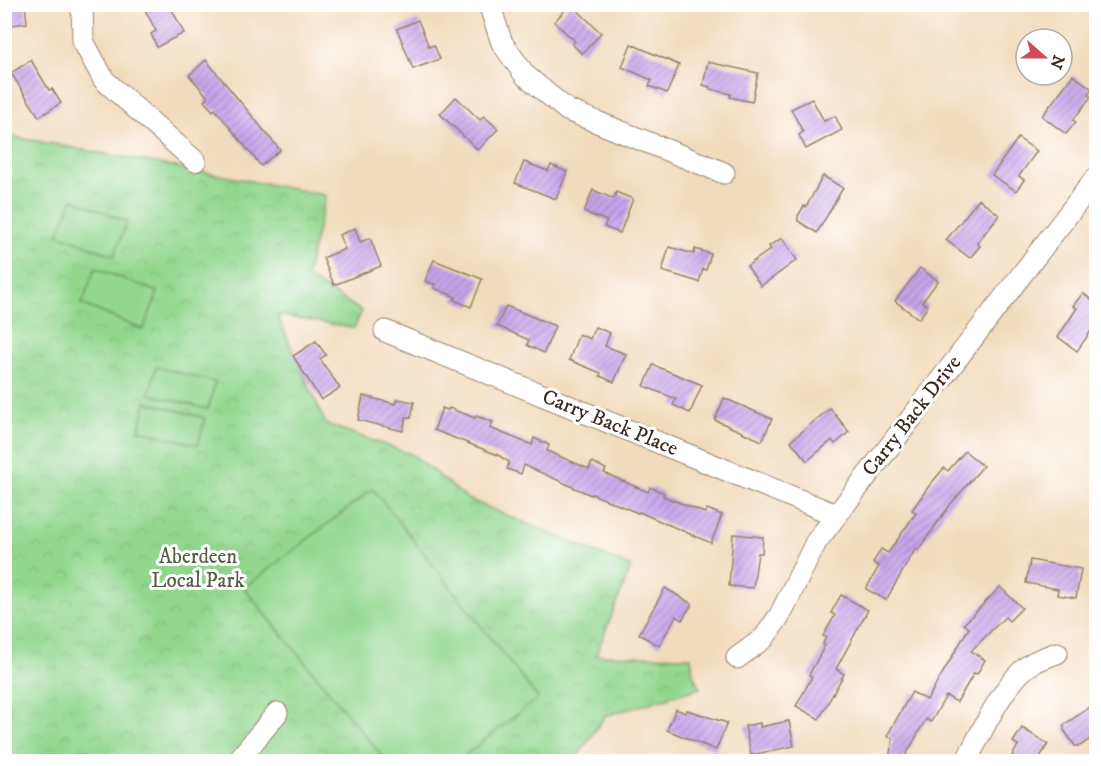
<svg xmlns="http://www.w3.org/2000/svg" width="1101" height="766" font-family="'IM FELL DW Pica',serif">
<defs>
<pattern id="park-crowns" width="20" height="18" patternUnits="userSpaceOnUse" patternTransform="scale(1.5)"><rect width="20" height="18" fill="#93d78f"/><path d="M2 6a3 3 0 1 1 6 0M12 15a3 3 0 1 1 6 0" fill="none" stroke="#80b97b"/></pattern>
<pattern id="building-hatch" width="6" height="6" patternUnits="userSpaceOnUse" patternTransform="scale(1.5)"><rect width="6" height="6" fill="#c7a4eb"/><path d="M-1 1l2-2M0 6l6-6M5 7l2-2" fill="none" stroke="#a386be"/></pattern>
</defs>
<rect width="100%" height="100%" fill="#fff"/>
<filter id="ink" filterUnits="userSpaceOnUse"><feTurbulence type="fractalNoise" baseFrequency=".0167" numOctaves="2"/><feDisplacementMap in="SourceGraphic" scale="12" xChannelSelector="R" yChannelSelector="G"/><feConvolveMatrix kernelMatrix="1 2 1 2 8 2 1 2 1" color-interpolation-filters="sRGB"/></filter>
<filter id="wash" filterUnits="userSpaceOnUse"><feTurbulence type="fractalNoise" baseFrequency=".008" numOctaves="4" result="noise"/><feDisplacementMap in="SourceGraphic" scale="24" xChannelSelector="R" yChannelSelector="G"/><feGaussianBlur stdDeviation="1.35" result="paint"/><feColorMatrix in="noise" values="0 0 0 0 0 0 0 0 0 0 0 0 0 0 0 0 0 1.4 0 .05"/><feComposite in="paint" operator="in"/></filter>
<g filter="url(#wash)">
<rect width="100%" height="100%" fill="#f2dbbc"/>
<!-- park -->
<polygon fill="url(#park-crowns)" stroke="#678056" stroke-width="1.5" points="4,135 326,195 306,277 362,311 354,328 277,315 326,424 413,455 468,499 631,567 596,655 691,657 693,674 700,688 605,716 574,761 5,761"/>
<!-- garden -->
<g fill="#93d78f" stroke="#678056" stroke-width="1.5">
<polygon points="73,199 127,222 114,256 58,234"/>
<polygon points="95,268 158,292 143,330 82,304"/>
<polygon points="156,367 215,382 208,409 149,394"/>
<polygon points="146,402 205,418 198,445 139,430"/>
<polygon points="373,489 538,698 458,761 386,761 244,588"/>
</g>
<g id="blocks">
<!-- building -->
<g fill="url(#building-hatch)">
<polygon points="4,4 25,4 27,23 4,26"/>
<polygon points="142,4 169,4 184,33 157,47 151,34 156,31"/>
<polygon points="571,4 601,33 582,54 572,44 575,41 554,22"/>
<polygon points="418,20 429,47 434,45 440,59 413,69 397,29"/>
<polygon points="631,44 679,65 667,93 649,86 652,80 622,67"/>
<polygon points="31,60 49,90 52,89 61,103 39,117 11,73"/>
<polygon points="206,60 280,150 261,166 215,109 213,111 204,101 208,97 189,75"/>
<polygon points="708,62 758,73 752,102 730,97 731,94 710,89 710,87 703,85"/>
<polygon points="1073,75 1092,89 1088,95 1091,97 1073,120 1076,122 1066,134 1042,116"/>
<polygon points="456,97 480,120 484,116 498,129 478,150 440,114"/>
<polygon points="812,99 824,121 835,116 842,130 806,149 799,135 803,132 791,109"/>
<polygon points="1018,138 1037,151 1019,176 1024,180 1016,191 992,175"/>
<polygon points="524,162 548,171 551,165 567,172 556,199 515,183"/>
<polygon points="823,176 843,188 817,233 798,221 798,216 804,206 806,207"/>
<polygon points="593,190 614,199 616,192 633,199 620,233 604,227 607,221 584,212"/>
<polygon points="979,199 999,215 977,243 980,246 970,258 946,240"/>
<polygon points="355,228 360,242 370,238 381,266 334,285 323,258 345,249 339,235"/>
<polygon points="782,238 797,260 761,286 747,266 771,249 769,246"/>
<polygon points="669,247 694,254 695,249 711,254 706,270 703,269 699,282 662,271"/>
<polygon points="434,260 482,279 471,307 454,300 456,297 434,288 436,285 425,281"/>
<polygon points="920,268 938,281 922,302 928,306 919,319 895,301"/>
<polygon points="1083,293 1096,303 1096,324 1077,351 1058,337 1077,308 1073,306"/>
<polygon points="506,306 555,326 544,353 527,345 529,340 497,326"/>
<polygon points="595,327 610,333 605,346 626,354 614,382 600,376 601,373 569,360 579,334 590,339"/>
<polygon points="316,341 326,355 320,359 340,388 321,400 293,356"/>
<polygon points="653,365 702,385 690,413 673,405 676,399 644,386"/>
<polygon points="363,396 396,404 398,399 414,402 411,418 406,417 403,431 358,420"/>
<polygon points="724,398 772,419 762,441 715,420"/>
<polygon points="442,408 448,410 449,408 475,418 476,416 493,422 490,428 532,445 534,438 549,445 547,451 589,469 592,462 606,469 604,473 648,492 650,487 664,493 663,496 705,513 707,509 722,515 711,543 639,512 638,513 592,494 591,495 524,465 521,474 507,469 509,462 498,455 434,430"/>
<polygon points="830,408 849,432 835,444 832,440 807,461 791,441"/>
<polygon points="965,451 983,466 950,505 918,550 916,548 886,600 866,589 879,566 873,563 881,549 888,553 916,513 912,510 929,486 944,468 948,471"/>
<polygon points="733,534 763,537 762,553 758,553 753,588 729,586"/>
<polygon points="1030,560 1081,569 1076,598 1057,595 1058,589 1026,583"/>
<polygon points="1000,587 1022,608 1009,621 1005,617 971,651 985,660 977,674 974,673 957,702 946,696 931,722 926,719 902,762 888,762 893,739 887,736 912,692 927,700 969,628 964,624"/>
<polygon points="665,588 692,604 682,620 676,616 659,646 639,634"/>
<polygon points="841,595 868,610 836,669 844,674 819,719 796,706 812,677 809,675 825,645 823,644 826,637 823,636 835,615 831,613"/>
<polygon points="1096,703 1096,735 1080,746 1075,746 1064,730 1064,725"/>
<polygon points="676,709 685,713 687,710 727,723 716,750 667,730"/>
<polygon points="789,721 794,746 751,755 745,726 760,723 760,727"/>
<polygon points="1022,728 1048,744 1037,762 1009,762 1018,745 1013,742"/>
</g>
</g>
</g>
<g filter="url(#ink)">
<use href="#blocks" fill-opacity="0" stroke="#96826d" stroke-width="1.5"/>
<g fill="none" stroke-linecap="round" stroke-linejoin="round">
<!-- minor casing -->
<g stroke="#96826d" stroke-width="23">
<g id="minor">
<polyline points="82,4 83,41 104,80 195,161"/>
<polyline points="489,4 502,43 525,75 567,110 724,173"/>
<polyline points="385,331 836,515"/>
<polyline points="737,658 764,638 780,615 816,542 1096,178"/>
<polyline points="237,762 277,713"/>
<path d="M966 762C980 734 1005 680 1031 664 1039 659 1049 656 1057 653"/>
</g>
</g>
<!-- minor -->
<use href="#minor" stroke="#fff" stroke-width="21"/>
</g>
</g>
<g text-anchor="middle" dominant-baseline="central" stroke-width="6" stroke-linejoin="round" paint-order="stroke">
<!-- street labels -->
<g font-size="21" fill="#3b2a1e" stroke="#fff">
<text transform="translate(912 416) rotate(-52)">Carry Back Drive</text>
<text transform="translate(610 423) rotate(22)">Carry Back Place</text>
</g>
<!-- park labels -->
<g font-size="21" fill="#555e40" stroke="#fff">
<text x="198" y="557">Aberdeen<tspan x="198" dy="24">Local Park</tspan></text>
</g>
</g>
<!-- margin -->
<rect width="1101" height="766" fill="none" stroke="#fff" stroke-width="24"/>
<!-- north arrow -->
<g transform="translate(1044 57) rotate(111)"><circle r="28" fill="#ffffff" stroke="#b1aaa5" stroke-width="1.5"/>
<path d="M0-4.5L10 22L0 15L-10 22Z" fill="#d1495b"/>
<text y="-9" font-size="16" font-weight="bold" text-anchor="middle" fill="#3b2a1e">N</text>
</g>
</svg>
